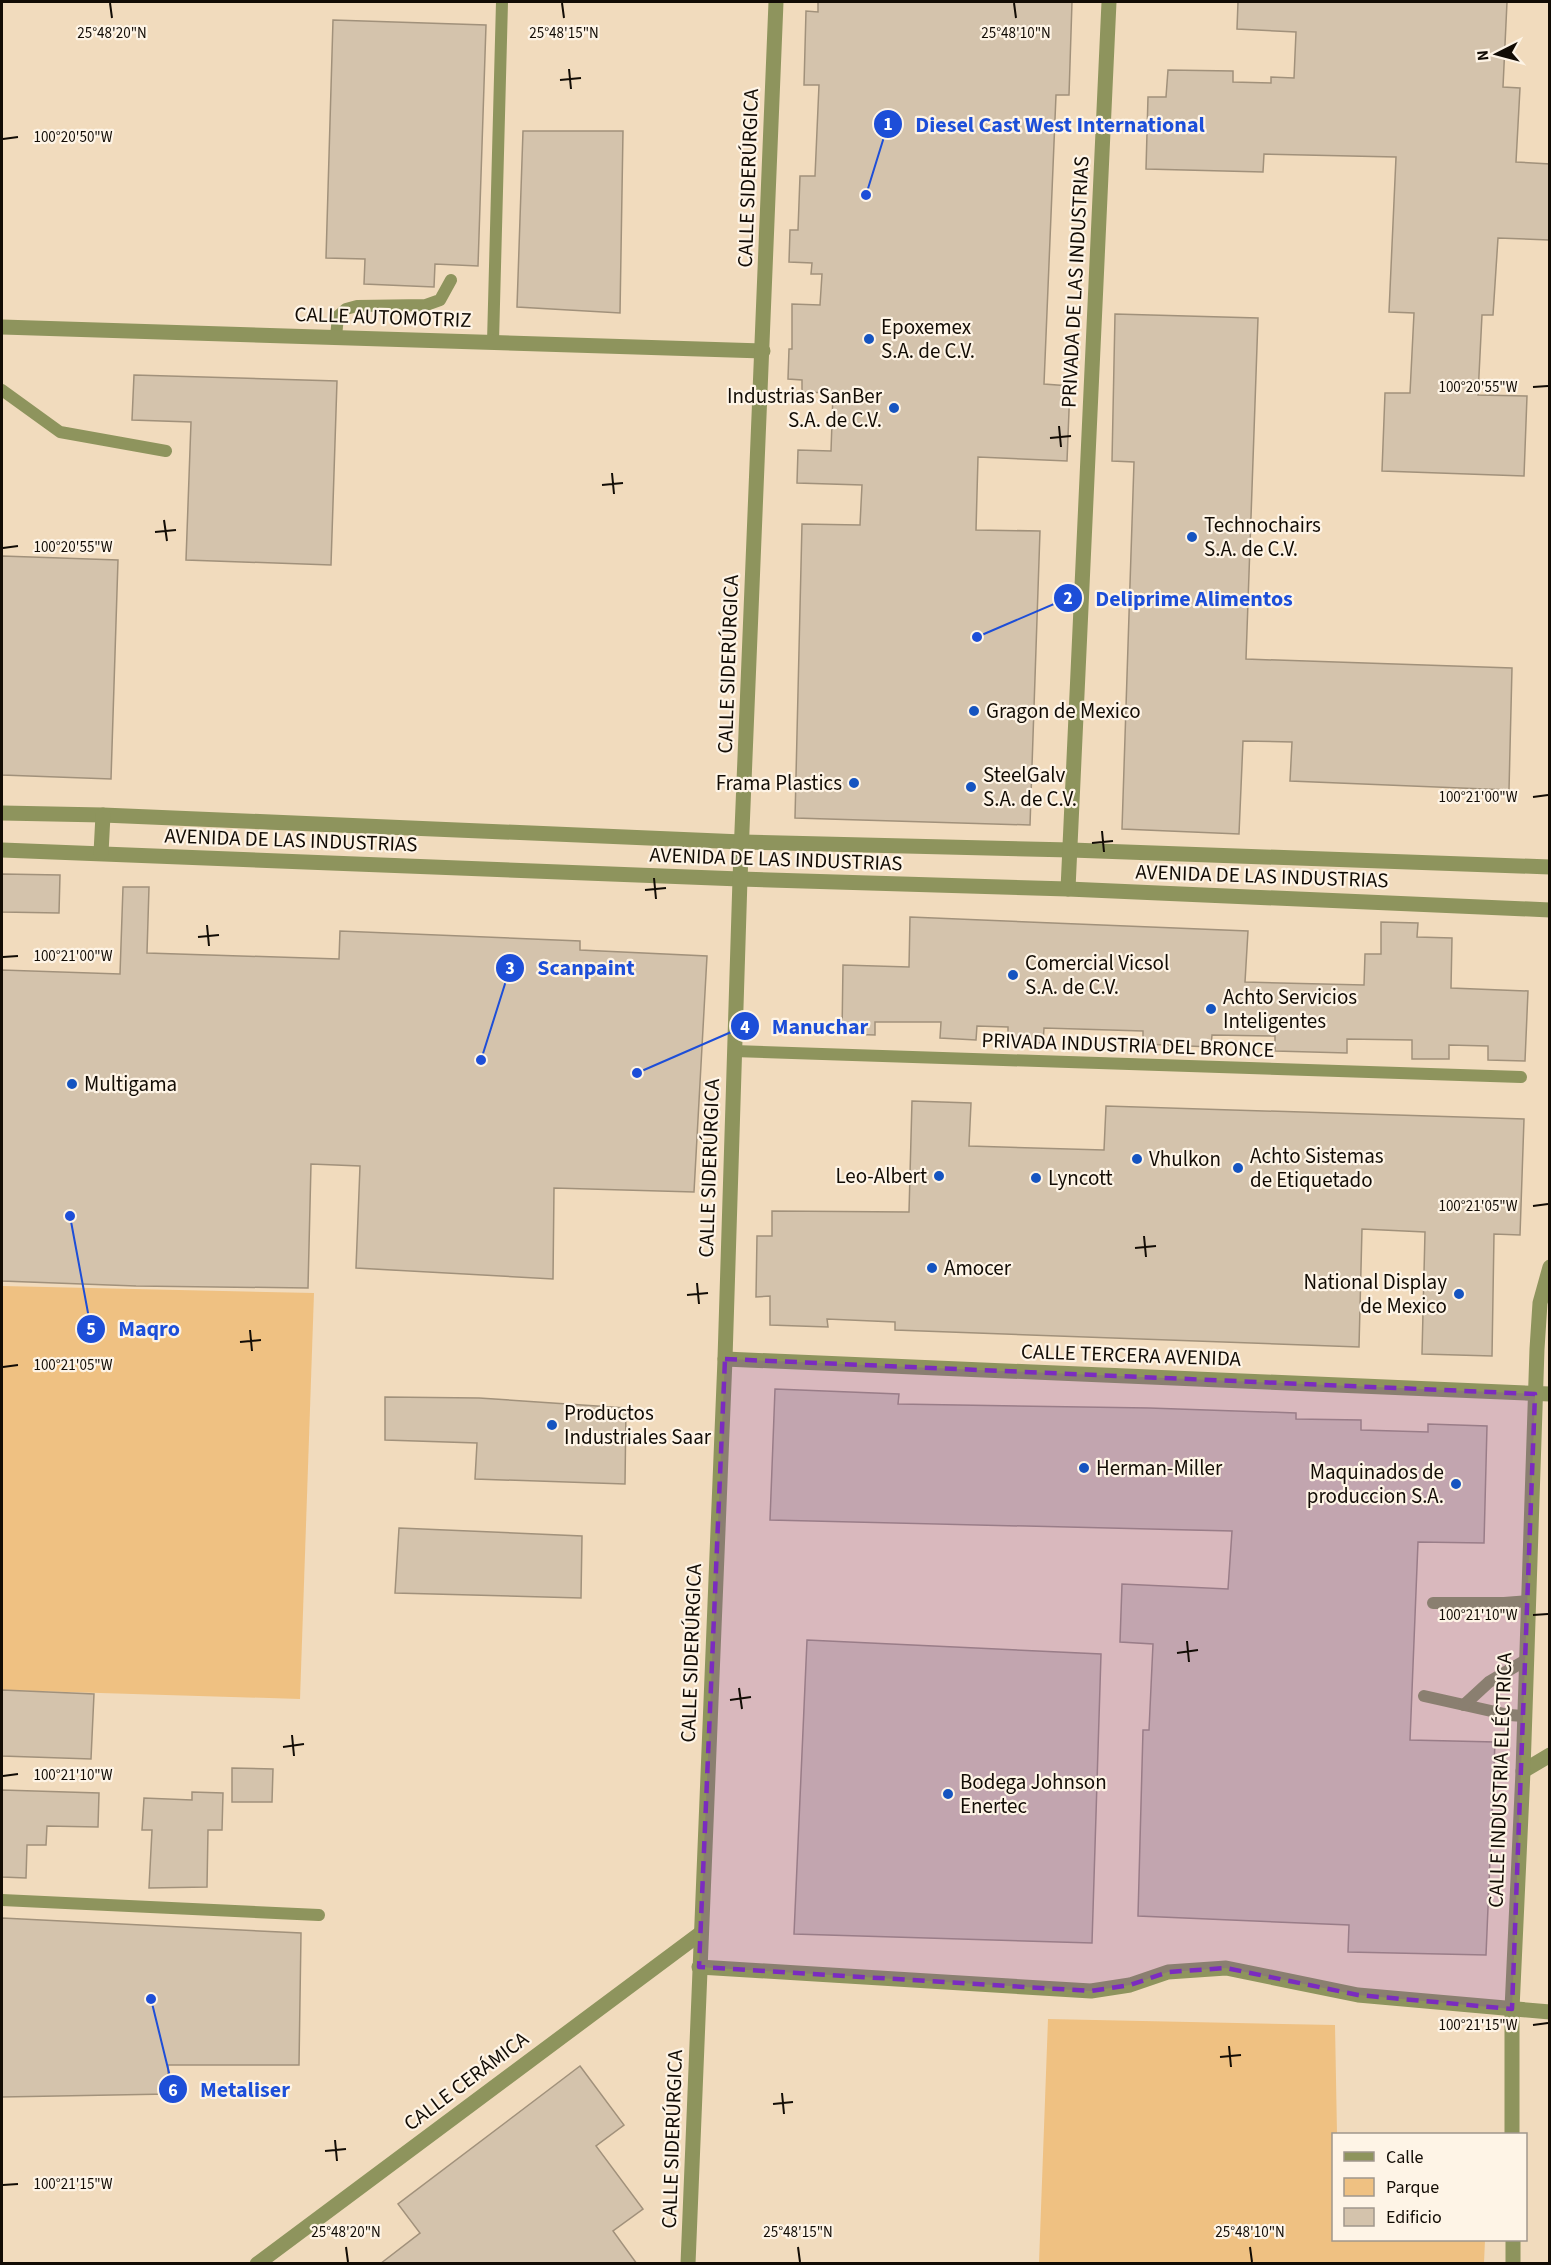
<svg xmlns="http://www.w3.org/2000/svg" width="1551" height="2265" font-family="'Source Sans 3',sans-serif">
<rect width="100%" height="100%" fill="#f7e5ce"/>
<!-- built -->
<path fill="#f1dbbd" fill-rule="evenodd" d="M2 2H1549V2263L2 2264ZM1334 2134H1526V2240H1334Z"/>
<!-- green -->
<g fill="#efc182">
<polygon points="2,1286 314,1293 300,1699 2,1690"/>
<polygon points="1048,2019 1335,2025 1337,2134 1334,2134 1334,2240 1485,2240 1484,2263 1039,2263"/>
</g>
<!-- building -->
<g fill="#d4c3ac" stroke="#a1917b" stroke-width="1.5">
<polygon points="818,2 1072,2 1069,95 1056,95 1044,384 1070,386 1067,461 978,457 976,530 1040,531 1030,825 795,818 802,524 860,525 862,485 797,483 798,450 831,451 833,393 802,392 802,380 788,379 789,349 792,349 792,304 820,305 822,274 811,274 812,263 789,262 790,230 798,230 800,176 815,176 819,85 804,85 806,11 818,12"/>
<polygon points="1238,2 1507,2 1503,87 1520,88 1516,162 1550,164 1549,240 1498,238 1493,315 1482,315 1478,395 1527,396 1524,476 1382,471 1385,393 1410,393 1414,313 1389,312 1396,157 1264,154 1263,172 1146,169 1148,97 1166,97 1168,70 1233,71 1233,82 1271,83 1271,77 1294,78 1296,32 1237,29"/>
<polygon points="333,20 486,25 478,266 435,264 434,287 364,284 365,259 326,258"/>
<polygon points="523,131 623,131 620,313 517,307"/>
<polygon points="1115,314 1258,318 1246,659 1512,668 1509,790 1290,781 1292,742 1243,741 1239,834 1122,829 1134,462 1112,461"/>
<polygon points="134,375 337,381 331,565 186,560 191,422 132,420"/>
<polygon points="2,556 118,560 111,779 2,775"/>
<polygon points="2,874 60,875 59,913 2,912"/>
<polygon points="123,887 149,887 147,953 339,959 340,931 580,941 580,950 707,956 694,1192 554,1188 553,1279 356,1268 360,1166 311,1164 308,1288 136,1286 2,1281 2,970 120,974"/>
<polygon points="910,917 1248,931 1245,982 1364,985 1365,954 1381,954 1381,922 1418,923 1417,937 1452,938 1451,988 1528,991 1525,1061 1488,1060 1488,1046 1449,1045 1449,1059 1412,1059 1412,1040 1347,1039 1347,1053 1275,1051 1275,1036 1212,1035 1211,1047 1143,1044 1143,1031 1044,1028 1043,1043 1008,1042 1008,1027 977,1026 976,1040 940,1038 941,1022 875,1022 875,1035 842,1034 843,965 909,967"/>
<polygon points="912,1101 971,1103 969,1146 1104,1150 1106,1106 1524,1119 1520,1235 1494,1234 1492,1356 1422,1354 1425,1232 1362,1229 1359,1347 895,1330 895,1322 827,1319 828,1327 770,1325 770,1296 756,1297 757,1236 772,1236 772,1211 909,1212"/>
<polygon points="775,1389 899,1394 898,1404 1149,1408 1296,1413 1296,1419 1361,1420 1361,1430 1428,1432 1428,1424 1487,1426 1484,1543 1418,1542 1410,1740 1495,1742 1486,1955 1348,1952 1349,1925 1138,1916 1143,1730 1149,1730 1153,1644 1120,1642 1122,1584 1228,1589 1232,1531 770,1520"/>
<polygon points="385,1397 479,1398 626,1408 625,1484 475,1479 477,1443 385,1440"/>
<polygon points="399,1528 582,1536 581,1598 395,1593"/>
<polygon points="807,1640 1101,1654 1092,1943 794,1934"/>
<polygon points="2,1690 94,1694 91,1759 2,1756"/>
<polygon points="232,1768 273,1769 272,1802 232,1802"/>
<polygon points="2,1790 99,1793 98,1827 47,1826 46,1845 27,1845 26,1878 2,1877"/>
<polygon points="192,1792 223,1793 222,1830 208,1830 207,1887 149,1888 152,1830 142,1830 144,1798 192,1800"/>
<polygon points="2,1918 301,1933 299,2065 168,2065 168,2094 2,2097"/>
<polygon points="580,2066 624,2125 596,2146 643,2209 613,2231 637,2264 380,2264 420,2233 398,2204"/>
</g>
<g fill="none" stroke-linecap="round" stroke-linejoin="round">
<!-- service -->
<g stroke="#8e945d" stroke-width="12">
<polyline points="336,337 338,316 346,309 357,306 426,305 440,300 451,280"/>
<polyline points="493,342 502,2"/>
<polyline points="2,390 60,432 166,451"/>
<polyline points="734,1051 1521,1077"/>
<polyline points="1433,1603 1504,1603 1528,1601"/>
<polyline points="1424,1696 1509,1715 1524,1716"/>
<polyline points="1464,1705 1489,1682 1526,1660"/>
<polyline points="2,1900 319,1915"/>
</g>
<!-- minor -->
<g stroke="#8e945d" stroke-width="15">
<polyline points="2,327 763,351"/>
<polyline points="2,813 103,815 742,842 1071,850 1550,867"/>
<polyline points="2,850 740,879 1068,889 1550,910"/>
<polyline points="101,853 103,815"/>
<polyline points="1068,889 1109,2"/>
<polyline points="725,1359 1550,1394"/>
<polyline points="1523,1771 1550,1755"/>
<polyline points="699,1967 1091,1991 1130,1985 1168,1972 1226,1968 1358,1995 1550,2012"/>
<polyline points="1512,2134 1512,2009 1523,1771 1537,1349 1540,1303 1550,1267"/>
<polyline points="1513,2240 1513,2264"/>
<polyline points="257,2264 701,1933"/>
<polyline points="688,2264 725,1359 740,879 776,2"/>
</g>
</g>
<!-- marked area -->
<path fill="#7b2cbf" fill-opacity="0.2" stroke="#7b2cbf" stroke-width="4.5" stroke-dasharray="12 8" stroke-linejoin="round" d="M725 1359 1535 1394 1512 2009 1358 1995 1226 1968 1168 1972 1130 1985 1091 1991 699 1967Z"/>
<!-- ticks -->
<path fill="none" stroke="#120c05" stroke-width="2" d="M110 3 112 18M562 3 564 18M1014 3 1016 18M569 69 571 89M560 80 581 78M3 139 18 137M1533 387 1548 386M1059 426 1061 447M1050 438 1071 436M612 473 614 494M602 485 623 483M164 520 167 541M155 532 176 530M3 548 18 546M1533 797 1548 795M1102 831 1104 852M1092 843 1113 841M654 878 656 899M645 890 666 888M207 925 209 946M198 937 219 935M3 957 18 956M1533 1206 1548 1204M1144 1236 1146 1257M1135 1248 1156 1246M697 1283 699 1304M687 1295 708 1293M250 1330 252 1351M240 1342 261 1340M3 1367 18 1365M1533 1615 1548 1614M1187 1641 1189 1662M1177 1653 1198 1650M739 1688 742 1709M730 1700 751 1697M292 1735 294 1756M283 1747 304 1744M3 1776 18 1774M1533 2025 1548 2023M1229 2046 1231 2067M1220 2057 1241 2055M782 2093 784 2114M773 2104 793 2102M335 2140 337 2161M325 2151 346 2149M3 2185 18 2184M346 2247 348 2262M798 2247 800 2262M1250 2247 1252 2262"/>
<!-- markers -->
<g fill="#1554c0" stroke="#fef4e6" stroke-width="2">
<circle cx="869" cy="339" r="6"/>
<circle cx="894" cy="408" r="6"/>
<circle cx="1192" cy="537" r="6"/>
<circle cx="974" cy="711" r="6"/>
<circle cx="854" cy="783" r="6"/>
<circle cx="971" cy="787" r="6"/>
<circle cx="1013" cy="975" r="6"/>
<circle cx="1211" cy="1009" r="6"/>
<circle cx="72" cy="1084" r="6"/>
<circle cx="1137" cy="1159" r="6"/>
<circle cx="1238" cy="1168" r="6"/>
<circle cx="939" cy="1176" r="6"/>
<circle cx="1036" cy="1178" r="6"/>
<circle cx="932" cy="1268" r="6"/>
<circle cx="1459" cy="1294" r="6"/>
<circle cx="552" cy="1425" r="6"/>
<circle cx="1084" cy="1468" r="6"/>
<circle cx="1456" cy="1484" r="6"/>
<circle cx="948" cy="1794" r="6"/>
</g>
<g text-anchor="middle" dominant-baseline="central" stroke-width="4.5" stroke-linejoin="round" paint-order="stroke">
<!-- street labels -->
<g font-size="21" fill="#120c05" stroke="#fef4e6">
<text transform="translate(748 178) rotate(-88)">CALLE SIDERÚRGICA</text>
<text transform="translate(1075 282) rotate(-87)">PRIVADA DE LAS INDUSTRIAS</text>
<text transform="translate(383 317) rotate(2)">CALLE AUTOMOTRIZ</text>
<text transform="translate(728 664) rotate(-88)">CALLE SIDERÚRGICA</text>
<text transform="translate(291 840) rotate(2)">AVENIDA DE LAS INDUSTRIAS</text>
<text transform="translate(776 859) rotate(2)">AVENIDA DE LAS INDUSTRIAS</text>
<text transform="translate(1262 876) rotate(2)">AVENIDA DE LAS INDUSTRIAS</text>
<text transform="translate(1128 1045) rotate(2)">PRIVADA INDUSTRIA DEL BRONCE</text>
<text transform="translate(709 1168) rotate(-88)">CALLE SIDERÚRGICA</text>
<text transform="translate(1131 1355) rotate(2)">CALLE TERCERA AVENIDA</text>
<text transform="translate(691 1653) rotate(-88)">CALLE SIDERÚRGICA</text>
<text transform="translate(1500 1780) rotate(-88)">CALLE INDUSTRIA ELÉCTRICA</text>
<text transform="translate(466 2081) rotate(-37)">CALLE CERÁMICA</text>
<text transform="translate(672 2139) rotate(-88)">CALLE SIDERÚRGICA</text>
</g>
<!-- poi labels -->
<g font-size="21" fill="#120c05" stroke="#fef4e6" text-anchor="start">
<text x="881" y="327">Epoxemex<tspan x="881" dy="24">S.A. de C.V.</tspan></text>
<text x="882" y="396" text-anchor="end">Industrias SanBer<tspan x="882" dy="24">S.A. de C.V.</tspan></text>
<text x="1204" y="525">Technochairs<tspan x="1204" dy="24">S.A. de C.V.</tspan></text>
<text x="986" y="711">Gragon de Mexico</text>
<text x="983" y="775">SteelGalv<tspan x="983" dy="24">S.A. de C.V.</tspan></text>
<text x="842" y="783" text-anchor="end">Frama Plastics</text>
<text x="1025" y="963">Comercial Vicsol<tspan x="1025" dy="24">S.A. de C.V.</tspan></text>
<text x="1223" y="997">Achto Servicios<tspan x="1223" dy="24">Inteligentes</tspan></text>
<text x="84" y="1084">Multigama</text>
<text x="1250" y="1156">Achto Sistemas<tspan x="1250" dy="24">de Etiquetado</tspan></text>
<text x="1149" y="1159">Vhulkon</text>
<text x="927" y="1176" text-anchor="end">Leo-Albert</text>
<text x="1048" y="1178">Lyncott</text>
<text x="944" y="1268">Amocer</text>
<text x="1447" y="1282" text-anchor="end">National Display<tspan x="1447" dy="24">de Mexico</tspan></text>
<text x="564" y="1413">Productos<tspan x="564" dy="24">Industriales Saar</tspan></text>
<text x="1096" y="1468">Herman-Miller</text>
<text x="1444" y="1472" text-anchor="end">Maquinados de<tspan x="1444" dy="24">produccion S.A.</tspan></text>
<text x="960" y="1782">Bodega Johnson<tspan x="960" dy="24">Enertec</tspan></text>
</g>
</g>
<g font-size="15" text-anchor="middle" fill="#120c05" stroke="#fef4e6" stroke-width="4.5" stroke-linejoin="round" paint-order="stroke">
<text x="112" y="38">25°48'20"N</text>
<text x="564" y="38">25°48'15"N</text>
<text x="1016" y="38">25°48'10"N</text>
<text x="73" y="142">100°20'50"W</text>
<text x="1478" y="392">100°20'55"W</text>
<text x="73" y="552">100°20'55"W</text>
<text x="1478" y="802">100°21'00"W</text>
<text x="73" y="961">100°21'00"W</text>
<text x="1478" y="1211">100°21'05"W</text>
<text x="73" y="1370">100°21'05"W</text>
<text x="1478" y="1620">100°21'10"W</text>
<text x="73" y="1780">100°21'10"W</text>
<text x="1478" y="2030">100°21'15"W</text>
<text x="73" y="2189">100°21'15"W</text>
<text x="346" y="2237">25°48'20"N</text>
<text x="798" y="2237">25°48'15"N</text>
<text x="1250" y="2237">25°48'10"N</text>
</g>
<!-- callouts -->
<path fill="none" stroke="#1d4ed8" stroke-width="2" d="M866 195L888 124M977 637L1068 598M481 1060L510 968M637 1073L745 1026M70 1216L91 1329M151 1999L173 2089"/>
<g fill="#1d4ed8" stroke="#fef4e6" stroke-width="2">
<circle cx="866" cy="195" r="6"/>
<circle cx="977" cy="637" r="6"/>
<circle cx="481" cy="1060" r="6"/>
<circle cx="637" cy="1073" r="6"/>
<circle cx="70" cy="1216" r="6"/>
<circle cx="151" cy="1999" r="6"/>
<circle cx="888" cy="124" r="15"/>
<circle cx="1068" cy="598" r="15"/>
<circle cx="510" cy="968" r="15"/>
<circle cx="745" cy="1026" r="15"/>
<circle cx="91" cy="1329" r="15"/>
<circle cx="173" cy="2089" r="15"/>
</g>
<g font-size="18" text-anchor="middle" font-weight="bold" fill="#fff">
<text x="888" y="130">1</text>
<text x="1068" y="604">2</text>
<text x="510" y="974">3</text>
<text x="745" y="1033">4</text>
<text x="91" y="1335">5</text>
<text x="173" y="2096">6</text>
</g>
<g font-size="22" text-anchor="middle" font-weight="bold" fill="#1d4ed8" stroke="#fef4e6" stroke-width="4.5" stroke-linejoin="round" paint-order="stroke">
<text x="1060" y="132">Diesel Cast West International</text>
<text x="1194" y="606">Deliprime Alimentos</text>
<text x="586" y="975">Scanpaint</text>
<text x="820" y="1034">Manuchar</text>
<text x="149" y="1336">Maqro</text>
<text x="245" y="2097">Metaliser</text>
</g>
<!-- border -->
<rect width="1551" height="2265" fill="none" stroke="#120c05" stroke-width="6"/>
<!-- legend -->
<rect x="1332" y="2133" width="195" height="108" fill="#fef4e6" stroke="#a0978c" stroke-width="1.5"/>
<rect x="1344" y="2152" width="30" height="9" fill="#8e945d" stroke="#a0978c" stroke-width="1.5"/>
<text x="1386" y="2163" font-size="18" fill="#120c05">Calle</text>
<rect x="1344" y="2178" width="30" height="18" fill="#efc182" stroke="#a0978c" stroke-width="1.5"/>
<text x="1386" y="2193" font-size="18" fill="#120c05">Parque</text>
<rect x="1344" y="2208" width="30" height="18" fill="#d4c3ac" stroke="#a0978c" stroke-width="1.5"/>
<text x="1386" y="2223" font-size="18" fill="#120c05">Edificio</text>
<!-- north arrow -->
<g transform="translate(1497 54) rotate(264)" stroke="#fef4e6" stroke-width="4.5" paint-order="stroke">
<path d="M0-4.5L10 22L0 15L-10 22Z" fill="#120c05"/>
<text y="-9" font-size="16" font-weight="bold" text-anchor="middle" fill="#120c05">N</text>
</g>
</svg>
